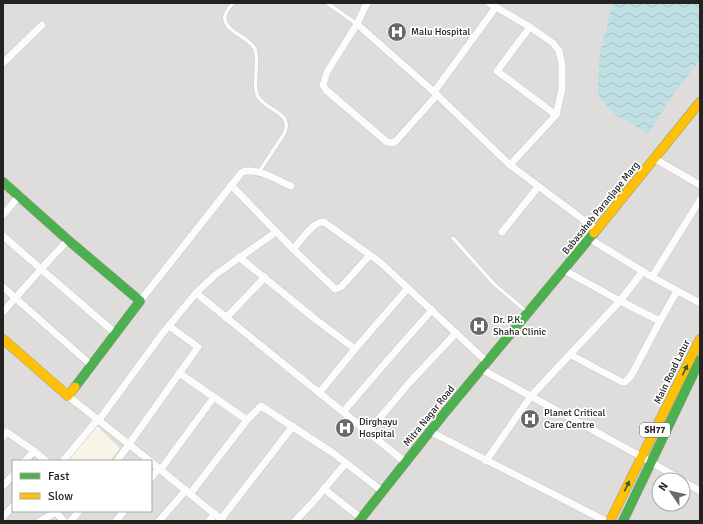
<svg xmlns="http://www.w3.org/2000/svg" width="703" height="524" font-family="Signika,sans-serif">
<defs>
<pattern id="water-waves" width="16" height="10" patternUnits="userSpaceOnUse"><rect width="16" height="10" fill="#bee0e3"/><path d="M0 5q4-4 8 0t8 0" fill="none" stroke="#a3c0c2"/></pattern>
</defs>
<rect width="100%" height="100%" fill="#f0edea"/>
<!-- residential -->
<path fill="#dfdddc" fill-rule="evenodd" d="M3 3H700V521H3ZM13 461H151V511H13ZM659 480H683V504H659Z"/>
<!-- education -->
<polygon fill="#f8f5e7" points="97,426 120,448 110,461 67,461"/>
<!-- water -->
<polygon fill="url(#water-waves)" points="613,3 700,3 700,60 673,94 648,134 632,124 619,117 609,109 602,101 598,93 599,57"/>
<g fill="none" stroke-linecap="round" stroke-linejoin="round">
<!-- lane casing -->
<g stroke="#c7c6c5" stroke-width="4.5">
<g id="lane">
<path d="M233 3C230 7 226 11 225 16 222 31 250 37 255 49 260 63 251 87 259 98 269 112 294 113 284 134L259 172"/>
<polyline points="327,3 357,24"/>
<polyline points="453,238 494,284 527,312"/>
</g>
</g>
<!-- street casing -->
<g stroke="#c7c6c5" stroke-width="8">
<g id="street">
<polyline points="367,3 357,24 434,92 510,165 597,230"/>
<polyline points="489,3 530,27 553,43 559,51 562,64 562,89 556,115 510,165"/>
<polyline points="357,24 327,72 323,85 326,90 387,142 392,143 396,141 437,95"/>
<polyline points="530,27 497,71 556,115"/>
<polyline points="3,63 42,25"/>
<polyline points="434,92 496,7"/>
<polyline points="655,159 700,185"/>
<polyline points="231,185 293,249 335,289 341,287 370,255 382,264 487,362"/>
<polyline points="3,215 19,196"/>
<polyline points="502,232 538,187"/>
<polyline points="3,236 115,333"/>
<polyline points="590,239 652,277 700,303"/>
<path d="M293 249C300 242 314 220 324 222L370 255"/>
<polyline points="239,257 315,319 355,349 319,393"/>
<polyline points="564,270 620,301 660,321 631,376 625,382 622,382 571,355"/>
<polyline points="652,277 700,200"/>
<polyline points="3,287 91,365"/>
<polyline points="196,293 405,462"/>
<path d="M140 301 242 172C257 167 277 180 291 186"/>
<polyline points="3,312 41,269 68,240"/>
<polyline points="226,318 265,277"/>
<polyline points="660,321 677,291"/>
<polyline points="355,349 408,288"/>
<polyline points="481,369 642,457 682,480"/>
<polyline points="179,373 247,420 261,406 333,453 382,491"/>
<polyline points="68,396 150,461"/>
<polyline points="343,412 393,354 432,310"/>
<polyline points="99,420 162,334 196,293 215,275 276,232"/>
<polyline points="368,432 409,383 456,333"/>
<polyline points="431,432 606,521"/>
<polyline points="3,437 7,432 34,451 25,461"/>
<polyline points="34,451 46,461"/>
<polyline points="63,461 98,419"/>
<polyline points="117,461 198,347 169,326"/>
<polyline points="486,461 531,396 620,301 643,271"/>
<polyline points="151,462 223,521"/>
<polyline points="161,469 214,397"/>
<polyline points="151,478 159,468"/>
<polyline points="683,481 700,491"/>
<polyline points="3,486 13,475"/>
<polyline points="324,489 361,518"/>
<polyline points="190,494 247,420"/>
<polyline points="55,511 64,521"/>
<polyline points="3,517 13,506"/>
<polyline points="221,519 293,426"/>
<polyline points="40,521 56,512"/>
<polyline points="71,521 79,511"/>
<polyline points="116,521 124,511"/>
<polyline points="159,521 186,490"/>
<polyline points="209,521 215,514"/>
<polyline points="295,521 313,502 346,463"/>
</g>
</g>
<!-- fast casing -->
<g stroke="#9c9a80" stroke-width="10">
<g id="fast">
<polyline points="3,182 68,240 140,301 75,387"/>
<polyline points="359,521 443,415 594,233"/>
<polyline points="623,521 700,360"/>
</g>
</g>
<!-- slow casing -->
<g stroke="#9c9a80" stroke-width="10">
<g id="slow">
<polyline points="594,233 700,102"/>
<polyline points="3,339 68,396 75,387"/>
<polyline points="610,521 700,339"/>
</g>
</g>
<!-- lane -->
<use href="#lane" stroke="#fdfcfc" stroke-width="3.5"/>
<!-- street -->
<use href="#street" stroke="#fdfcfc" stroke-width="7"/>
<!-- fast -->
<use href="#fast" stroke="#4caf50" stroke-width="9"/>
<!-- slow -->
<use href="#slow" stroke="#ffc107" stroke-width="9"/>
</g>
<!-- one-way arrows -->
<defs><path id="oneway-solid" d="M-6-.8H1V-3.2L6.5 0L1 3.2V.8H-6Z"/></defs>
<g fill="#335a34">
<use href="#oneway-solid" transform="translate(685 370) rotate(-64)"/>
<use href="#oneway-solid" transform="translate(627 486) rotate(-64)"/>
</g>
<!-- icons -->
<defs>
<g id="hospital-disc" transform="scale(1)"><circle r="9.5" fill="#6a6968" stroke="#fff"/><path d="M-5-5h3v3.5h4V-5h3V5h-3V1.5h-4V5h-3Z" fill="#fff"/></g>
</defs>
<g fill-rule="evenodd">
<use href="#hospital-disc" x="397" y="32"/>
<use href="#hospital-disc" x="479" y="326"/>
<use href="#hospital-disc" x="530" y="419"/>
<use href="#hospital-disc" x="345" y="428"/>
</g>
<g text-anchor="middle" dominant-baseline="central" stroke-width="3.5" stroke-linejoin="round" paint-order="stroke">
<!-- shield labels -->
<rect fill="#fff" stroke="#646464" stroke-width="1" x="640" y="423" width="30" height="14" rx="3"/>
<g font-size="9" font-weight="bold" fill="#222">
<text x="655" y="430">SH77</text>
</g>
<!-- poi labels -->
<g font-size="10" fill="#222" stroke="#fff" text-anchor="start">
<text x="411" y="32">Malu Hospital</text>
<text x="493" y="320">Dr. P.K.<tspan x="493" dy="12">Shaha Clinic</tspan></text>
<text x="544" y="413">Planet Critical<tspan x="544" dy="12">Care Centre</tspan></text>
<text x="359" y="422">Dirghayu<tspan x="359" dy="12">Hospital</tspan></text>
</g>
<!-- street labels -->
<g font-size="10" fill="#222" stroke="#fff">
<text transform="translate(601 208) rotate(-51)">Babasaheb Paranjape Marg</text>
<text transform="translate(672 372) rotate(-64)">Main Road Latur</text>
<text transform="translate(429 416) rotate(-51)">Mitra Nagar Road</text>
</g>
</g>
<!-- border -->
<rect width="703" height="524" fill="none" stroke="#222222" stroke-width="8"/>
<!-- legend -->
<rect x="12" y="460" width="140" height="52" fill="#ffffff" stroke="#a7a7a7"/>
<rect x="20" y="473" width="20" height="6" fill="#4caf50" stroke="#a7a7a7"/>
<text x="48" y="480" font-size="12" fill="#222222">Fast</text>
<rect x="20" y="493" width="20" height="6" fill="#ffc107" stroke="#a7a7a7"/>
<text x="48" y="500" font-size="12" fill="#222222">Slow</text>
<!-- north arrow -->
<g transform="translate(671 492) rotate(304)"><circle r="19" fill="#ffffff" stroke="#a7a7a7"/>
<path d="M0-3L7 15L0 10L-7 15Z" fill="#6a6968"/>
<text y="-6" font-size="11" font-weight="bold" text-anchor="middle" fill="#222222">N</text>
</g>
</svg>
